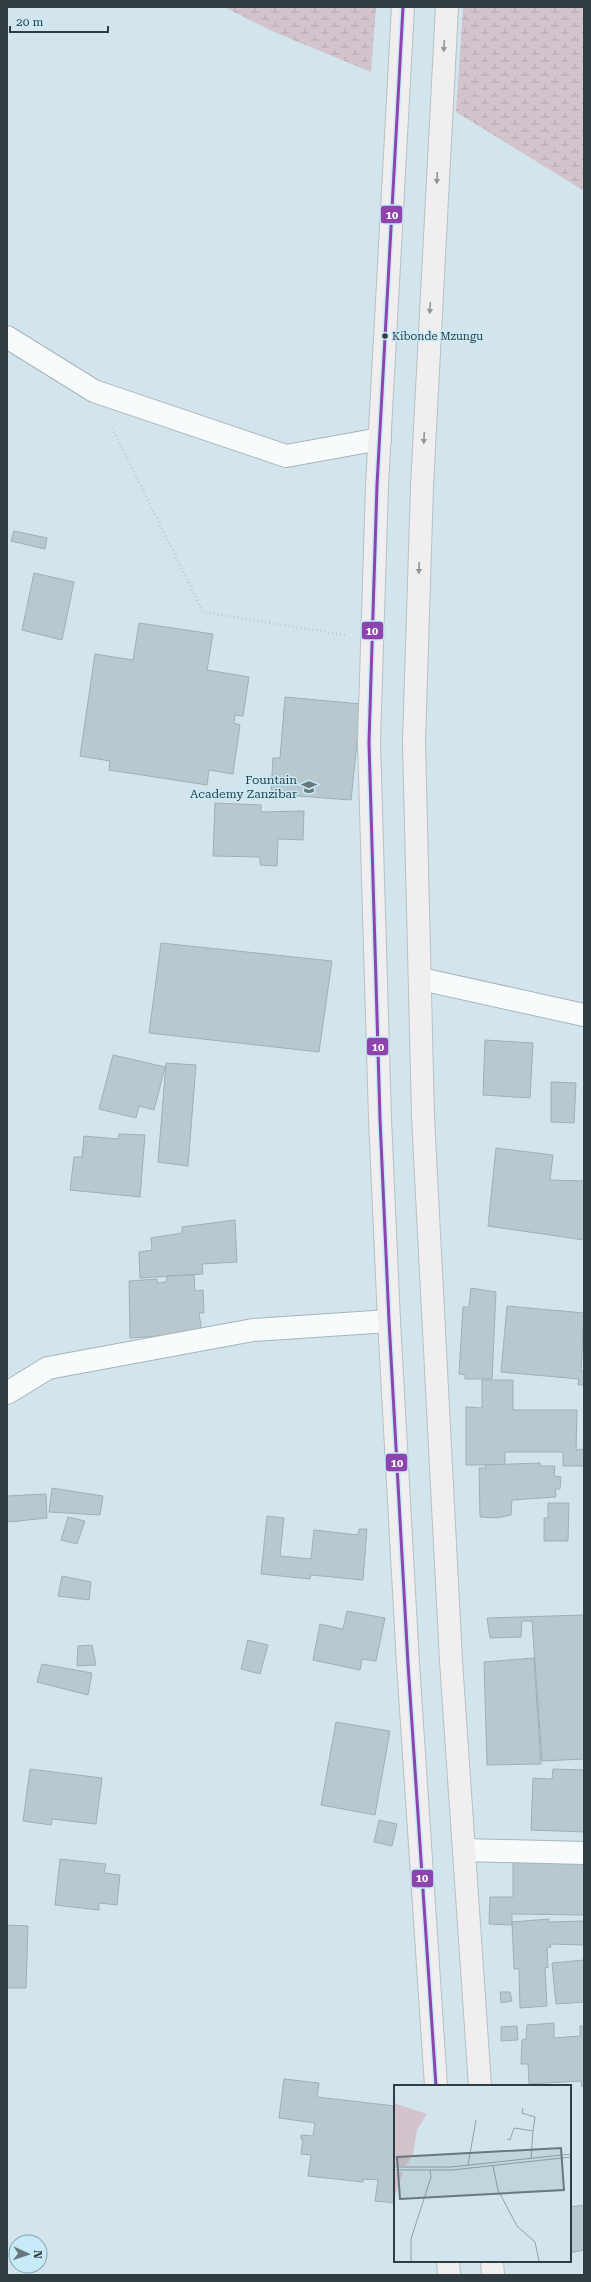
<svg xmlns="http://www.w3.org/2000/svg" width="591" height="2282" font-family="'Roboto Serif',serif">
<defs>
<pattern id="wetland-marsh" width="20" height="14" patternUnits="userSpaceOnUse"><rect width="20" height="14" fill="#d2c3cd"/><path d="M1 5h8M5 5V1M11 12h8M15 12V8" fill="none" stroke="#b5a8b1"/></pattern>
</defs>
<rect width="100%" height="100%" fill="#d2e5ed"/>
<!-- wetland -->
<g fill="url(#wetland-marsh)">
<polygon points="224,7 376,7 371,72 274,32"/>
<polygon points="463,7 584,7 584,191 456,112"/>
</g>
<!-- building -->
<g fill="#b9c8ce" stroke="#a0afb5">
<polygon points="14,531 47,538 45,549 11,541"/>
<polygon points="34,573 74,582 62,640 22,630"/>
<polygon points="139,623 213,634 207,670 249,677 243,716 235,715 234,723 240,725 233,774 209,770 207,785 109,770 110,761 80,756 95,654 133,660"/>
<polygon points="285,697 361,704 351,800 271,794 273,758 280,758"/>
<polygon points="215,803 261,805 261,812 304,811 303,840 278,839 277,866 260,865 260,857 213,856"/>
<polygon points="161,943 332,961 319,1052 149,1033"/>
<polygon points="485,1040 533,1043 530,1098 483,1095"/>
<polygon points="113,1055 165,1067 154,1110 139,1106 136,1118 99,1109"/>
<polygon points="166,1063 196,1065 188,1166 158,1162"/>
<polygon points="551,1082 576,1083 574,1123 551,1122"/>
<polygon points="119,1134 145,1135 140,1197 70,1190 74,1157 82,1157 84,1136 118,1139"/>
<polygon points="496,1148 553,1155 550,1180 584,1181 584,1240 488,1226"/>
<polygon points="235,1220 237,1262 202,1264 203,1274 140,1278 139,1252 152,1250 151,1238 182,1233 182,1227"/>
<polygon points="194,1275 195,1291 203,1290 204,1313 199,1313 202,1333 130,1338 129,1281 157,1279 157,1283 166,1282 167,1276"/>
<polygon points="471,1288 496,1292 492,1379 465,1379 465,1375 459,1374 463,1307 469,1307"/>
<polygon points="507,1306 584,1313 581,1371 584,1371 584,1385 578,1385 579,1379 501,1372"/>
<polygon points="482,1380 513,1380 513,1410 577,1410 576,1450 584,1449 584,1466 563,1466 563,1452 505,1452 505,1465 466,1465 466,1407 482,1408"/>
<polygon points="540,1463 540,1466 555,1466 554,1476 561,1477 560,1489 555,1489 556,1497 512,1500 511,1515 497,1518 480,1517 479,1468 486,1468 485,1465"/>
<polygon points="52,1488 103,1496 100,1515 49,1512"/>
<polygon points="46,1494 47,1518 9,1522 7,1517 7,1496"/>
<polygon points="548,1503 569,1503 568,1541 544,1541 544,1518 548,1518"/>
<polygon points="267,1516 284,1518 280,1556 311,1559 314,1530 358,1535 359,1529 367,1529 363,1580 311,1575 310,1579 261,1574"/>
<polygon points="68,1517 85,1521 77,1544 61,1540"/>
<polygon points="62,1576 91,1582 89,1600 58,1596"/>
<polygon points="347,1611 385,1618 376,1661 362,1659 360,1670 313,1660 320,1624 343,1629"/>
<polygon points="584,1615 584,1759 542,1761 532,1621 522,1621 521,1637 490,1638 487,1618"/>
<polygon points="248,1640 268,1645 260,1674 241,1669"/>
<polygon points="92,1645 96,1665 77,1666 78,1646"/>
<polygon points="534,1658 541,1764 487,1765 484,1662"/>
<polygon points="42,1664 92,1673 88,1695 37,1682"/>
<polygon points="336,1722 390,1731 375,1815 321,1805"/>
<polygon points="30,1769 102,1778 96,1824 52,1819 51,1825 23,1821"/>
<polygon points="553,1769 584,1770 584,1832 531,1830 533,1778 552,1779"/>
<polygon points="379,1820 397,1824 392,1846 374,1842"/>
<polygon points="60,1859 106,1864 104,1873 120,1875 117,1905 99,1903 99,1910 55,1905"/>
<polygon points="513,1861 584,1861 584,1915 512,1914 512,1925 489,1924 490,1897 513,1897"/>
<polygon points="549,1919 548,1922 584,1921 584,1945 550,1944 551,1947 547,1948 548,1968 545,1967 547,2006 520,2008 519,1969 514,1969 512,1922"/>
<polygon points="7,1925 28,1926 26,1988 7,1988"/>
<polygon points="584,1960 584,2002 556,2004 552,1963"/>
<polygon points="500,1992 510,1992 512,2001 501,2003"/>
<polygon points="554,2023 554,2038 580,2036 580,2026 584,2026 584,2086 582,2087 581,2081 529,2084 528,2064 521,2064 522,2040 526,2039 527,2025"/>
<polygon points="517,2026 518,2040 501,2041 501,2027"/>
<polygon points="284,2079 319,2083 317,2097 395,2106 395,2203 375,2201 378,2180 363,2179 363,2182 308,2176 311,2155 301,2154 303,2139 301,2139 301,2135 313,2136 315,2123 279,2118"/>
<polygon points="584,2205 584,2250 570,2253 570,2207"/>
</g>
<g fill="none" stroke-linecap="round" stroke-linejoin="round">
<!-- minor casing -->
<g stroke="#a6b5bb" stroke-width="24">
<g id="minor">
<polyline points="7,337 94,391 286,456 380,439"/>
<polyline points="421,979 584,1015"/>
<polyline points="7,1393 48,1368 253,1330 389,1321"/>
<polyline points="464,1850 584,1853"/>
</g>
</g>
<!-- primary casing -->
<g stroke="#b6c0c4" stroke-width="24">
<g id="primary">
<polyline points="403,7 377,485 369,742 380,1119 389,1321 408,1664 436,2086"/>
<polyline points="447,7 422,486 414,742 423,1117 451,1661 480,2086"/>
<polyline points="448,2261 449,2275"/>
<polyline points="492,2261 493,2275"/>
</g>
</g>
<!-- path -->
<polyline stroke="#c0c7ca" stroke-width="2.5" stroke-dasharray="1 3" stroke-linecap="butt" points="112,428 203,612 345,635"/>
<!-- minor -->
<use href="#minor" stroke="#f8fbfc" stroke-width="22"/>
<!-- primary -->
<use href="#primary" stroke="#f1eef0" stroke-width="22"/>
<!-- bus-1 casing -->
<g stroke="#c7eaf8" stroke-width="6">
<polyline id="bus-1" points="403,7 377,485 369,742 380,1119 389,1321 408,1664 436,2086"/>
</g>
<!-- bus-1 -->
<use href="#bus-1" stroke="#8e44ad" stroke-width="3"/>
</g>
<!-- one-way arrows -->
<defs><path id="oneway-solid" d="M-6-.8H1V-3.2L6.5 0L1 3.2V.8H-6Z"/></defs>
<g fill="#909699">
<use href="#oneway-solid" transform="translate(444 46) rotate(93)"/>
<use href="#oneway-solid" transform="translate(437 178) rotate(93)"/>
<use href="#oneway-solid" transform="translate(430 308) rotate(93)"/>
<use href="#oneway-solid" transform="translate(424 438) rotate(93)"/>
<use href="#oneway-solid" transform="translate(419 568) rotate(92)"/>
</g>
<!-- icons -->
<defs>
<g id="school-bare" transform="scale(1.2)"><path d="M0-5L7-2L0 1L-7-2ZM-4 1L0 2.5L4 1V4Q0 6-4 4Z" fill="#68787e" stroke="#c7eaf8" stroke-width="2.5" paint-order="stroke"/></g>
</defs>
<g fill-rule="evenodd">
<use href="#school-bare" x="309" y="787"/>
</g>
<!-- markers -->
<circle fill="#2f3d42" stroke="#c7eaf8" stroke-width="1.5" cx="385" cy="336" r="3.5"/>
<g text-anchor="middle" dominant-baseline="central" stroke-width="3" stroke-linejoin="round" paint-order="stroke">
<!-- bus labels -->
<g font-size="11" fill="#2f3d42" stroke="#c7eaf8" text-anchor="start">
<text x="392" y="336">Kibonde Mzungu</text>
</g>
<!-- poi labels -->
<g font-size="12" fill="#2f3d42" stroke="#c7eaf8" text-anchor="end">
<text x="297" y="780">Fountain<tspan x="297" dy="14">Academy Zanzibar</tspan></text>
</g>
</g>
<!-- overview -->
<g transform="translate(394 2085)">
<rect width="177" height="177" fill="#d2e5ed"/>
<path d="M0 18 33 29 23 45 19 69 12 81H0ZM0 87H9L0 114Z" fill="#d2c3cd"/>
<path fill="none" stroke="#91a2a9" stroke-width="1" d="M113 54 116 55 120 43 139 46 141 32 128 28 129 23M137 74 139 46M74 80 82 35M99 81 104 105 123 141 141 157 145 176M0 82H57L177 69M0 85H58L177 72M17 176V154L37 92 36 85"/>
<path fill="#68787e" fill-opacity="0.15" stroke="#68787e" stroke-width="2" d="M167 63 170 105 6 114 3 72Z"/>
<rect width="177" height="177" fill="none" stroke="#2f3d42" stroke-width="2"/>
</g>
<g stroke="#c7eaf8" stroke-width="1.5">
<rect x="380" y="205" width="23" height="19" rx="4" fill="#8e44ad"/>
<rect x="361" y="621" width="23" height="19" rx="4" fill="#8e44ad"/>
<rect x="366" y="1037" width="23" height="19" rx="4" fill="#8e44ad"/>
<rect x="385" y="1453" width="23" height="19" rx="4" fill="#8e44ad"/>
<rect x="411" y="1869" width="23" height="19" rx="4" fill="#8e44ad"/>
</g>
<g font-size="11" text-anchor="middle" font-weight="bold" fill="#fff">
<text x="392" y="219">10</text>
<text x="372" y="635">10</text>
<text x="378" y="1051">10</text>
<text x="397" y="1467">10</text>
<text x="422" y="1882">10</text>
</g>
<!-- border -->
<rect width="591" height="2282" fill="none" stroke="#2f3d42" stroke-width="16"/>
<!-- north arrow -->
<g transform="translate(28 2254) rotate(93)"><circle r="19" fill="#c7eaf8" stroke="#8aa5af"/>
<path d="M0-3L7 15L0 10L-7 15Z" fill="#68787e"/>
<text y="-6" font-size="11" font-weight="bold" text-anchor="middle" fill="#2f3d42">N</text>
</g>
<!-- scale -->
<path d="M10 26v6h98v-6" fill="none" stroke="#2f3d42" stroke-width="2"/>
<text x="16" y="26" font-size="12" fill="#2f3d42" stroke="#c7eaf8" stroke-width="3" paint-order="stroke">20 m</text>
</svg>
